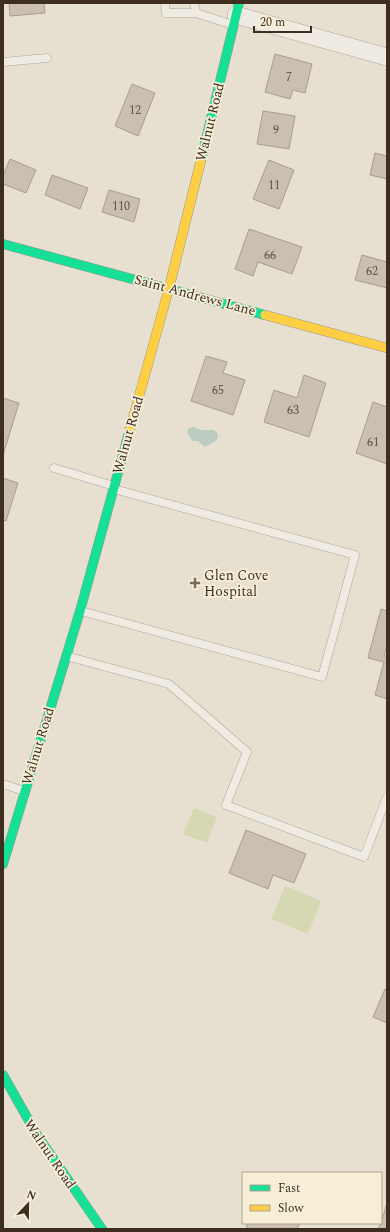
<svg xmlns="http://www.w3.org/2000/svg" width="390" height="1232" font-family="Spectral,serif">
<rect width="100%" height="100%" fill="#e7e0d1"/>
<!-- green -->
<g fill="#d6d7b3">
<polygon points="194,808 217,817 207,843 183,834"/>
<polygon points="285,886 321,901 308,934 271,919"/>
</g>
<!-- water -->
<polygon fill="#bcccc2" points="194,427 201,430 214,430 218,434 217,440 205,447 198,441 192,441 187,432 189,428"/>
<!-- building -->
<g fill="#cbbfb2" stroke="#a89c90">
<polygon points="9,3 44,3 45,13 10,16"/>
<polygon points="275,54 312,64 305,93 293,90 290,99 265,92"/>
<polygon points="132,84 155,93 138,136 115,126"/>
<polygon points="263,111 295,116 289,149 257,144"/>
<polygon points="375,153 387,156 387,179 370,175"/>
<polygon points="10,159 36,170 26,193 3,184 3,176"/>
<polygon points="269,160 294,170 279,209 253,199"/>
<polygon points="52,175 88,188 80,209 45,195"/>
<polygon points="109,190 140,199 134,222 102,212"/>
<polygon points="249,229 302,247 292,274 258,262 253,276 235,269"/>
<polygon points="362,255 387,262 387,288 355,280"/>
<polygon points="206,356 227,362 223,373 245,380 233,415 191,401"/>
<polygon points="304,375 326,383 309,437 264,422 274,390 297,398"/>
<polygon points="3,398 19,403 3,455"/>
<polygon points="373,402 387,407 387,464 356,453"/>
<polygon points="3,478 18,483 6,521 3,520"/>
<polygon points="381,609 387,611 387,645 384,656 387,656 387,699 375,695 384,662 368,658"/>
<polygon points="246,830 306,854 294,883 273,875 268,889 229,873"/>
<polygon points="385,989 387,989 387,1023 373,1017"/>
<polygon points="387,1203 387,1229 378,1229 381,1223"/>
<polygon points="248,1223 300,1223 297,1229 246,1229"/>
</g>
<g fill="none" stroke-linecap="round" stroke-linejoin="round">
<!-- lane casing -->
<g stroke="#ada599" stroke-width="9">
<g id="lane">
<polyline points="165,3 166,13 196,13"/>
<polyline points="194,3 196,13 233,25"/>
<polyline points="3,62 47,58"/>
<polyline points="54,468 114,486"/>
<polyline points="81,611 322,677 355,555 114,489"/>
<polyline points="66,656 169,684 247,752 226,805 364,857 387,797"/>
<polyline points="3,784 24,791"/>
</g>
</g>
<!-- street casing -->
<g stroke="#ada599" stroke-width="18">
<polyline id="street" points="236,15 387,57"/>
</g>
<!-- fast casing -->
<g stroke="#9c958a" stroke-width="10">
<g id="fast">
<polyline points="201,160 239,3"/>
<polyline points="3,244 265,315"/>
<polyline points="3,864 80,611 130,429"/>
<polyline points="3,1075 37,1135 102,1229"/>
</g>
</g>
<!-- slow casing -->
<g stroke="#9c958a" stroke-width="10">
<g id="slow">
<polyline points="265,315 387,348"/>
<polyline points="130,429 169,288 201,160"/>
</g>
</g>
<!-- lane -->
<use href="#lane" stroke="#efebe3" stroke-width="8"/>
<!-- street -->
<use href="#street" stroke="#efebe3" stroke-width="17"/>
<!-- fast -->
<use href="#fast" stroke="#16e098" stroke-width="9"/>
<!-- slow -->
<use href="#slow" stroke="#ffcf43" stroke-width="9"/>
</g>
<!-- markers -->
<path fill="#786c5e" stroke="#f7eed8" stroke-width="1.5" d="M193 577h4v4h4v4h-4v4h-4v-4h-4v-4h4z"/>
<g text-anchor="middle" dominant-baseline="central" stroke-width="3.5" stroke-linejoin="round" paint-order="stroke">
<!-- number labels -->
<g font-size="12" fill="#605244">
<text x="289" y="77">7</text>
<text x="135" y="110">12</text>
<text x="276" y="130">9</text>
<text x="274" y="185">11</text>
<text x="121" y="206">110</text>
<text x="270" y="255">66</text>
<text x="372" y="271">62</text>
<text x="218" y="390">65</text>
<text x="293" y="410">63</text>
<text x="373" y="442">61</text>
</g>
<!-- street labels -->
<g font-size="14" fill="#3d2e20" stroke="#f7eed8">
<text transform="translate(210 122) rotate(-76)">Walnut Road</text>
<text transform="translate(195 295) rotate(15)">Saint Andrews Lane</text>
<text transform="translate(128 435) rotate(-74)">Walnut Road</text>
<text transform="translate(38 746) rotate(-73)">Walnut Road</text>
<text transform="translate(50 1154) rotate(56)">Walnut Road</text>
</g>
<!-- poi labels -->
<g font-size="14" fill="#3d2e20" stroke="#f7eed8" text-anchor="start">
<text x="204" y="575">Glen Cove<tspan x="204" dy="16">Hospital</tspan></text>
</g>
</g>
<!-- border -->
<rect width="390" height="1232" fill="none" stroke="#3d2e20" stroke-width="8"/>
<!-- legend -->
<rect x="242" y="1172" width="140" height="52" fill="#f7eed8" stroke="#ada18e"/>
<rect x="250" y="1185" width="20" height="6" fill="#16e098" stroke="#ada18e"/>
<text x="278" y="1192" font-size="12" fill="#3d2e20">Fast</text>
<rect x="250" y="1205" width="20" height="6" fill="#ffcf43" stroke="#ada18e"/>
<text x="278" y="1212" font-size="12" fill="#3d2e20">Slow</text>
<!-- north arrow -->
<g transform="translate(28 1204) rotate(22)" stroke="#f7eed8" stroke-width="3" paint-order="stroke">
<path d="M0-3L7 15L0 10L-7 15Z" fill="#3d2e20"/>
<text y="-6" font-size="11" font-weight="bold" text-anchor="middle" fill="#3d2e20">N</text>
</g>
<!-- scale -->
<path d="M254 26v6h57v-6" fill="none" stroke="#3d2e20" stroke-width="2"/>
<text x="260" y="26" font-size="12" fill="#3d2e20" stroke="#f7eed8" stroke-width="3" paint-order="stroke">20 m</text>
</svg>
